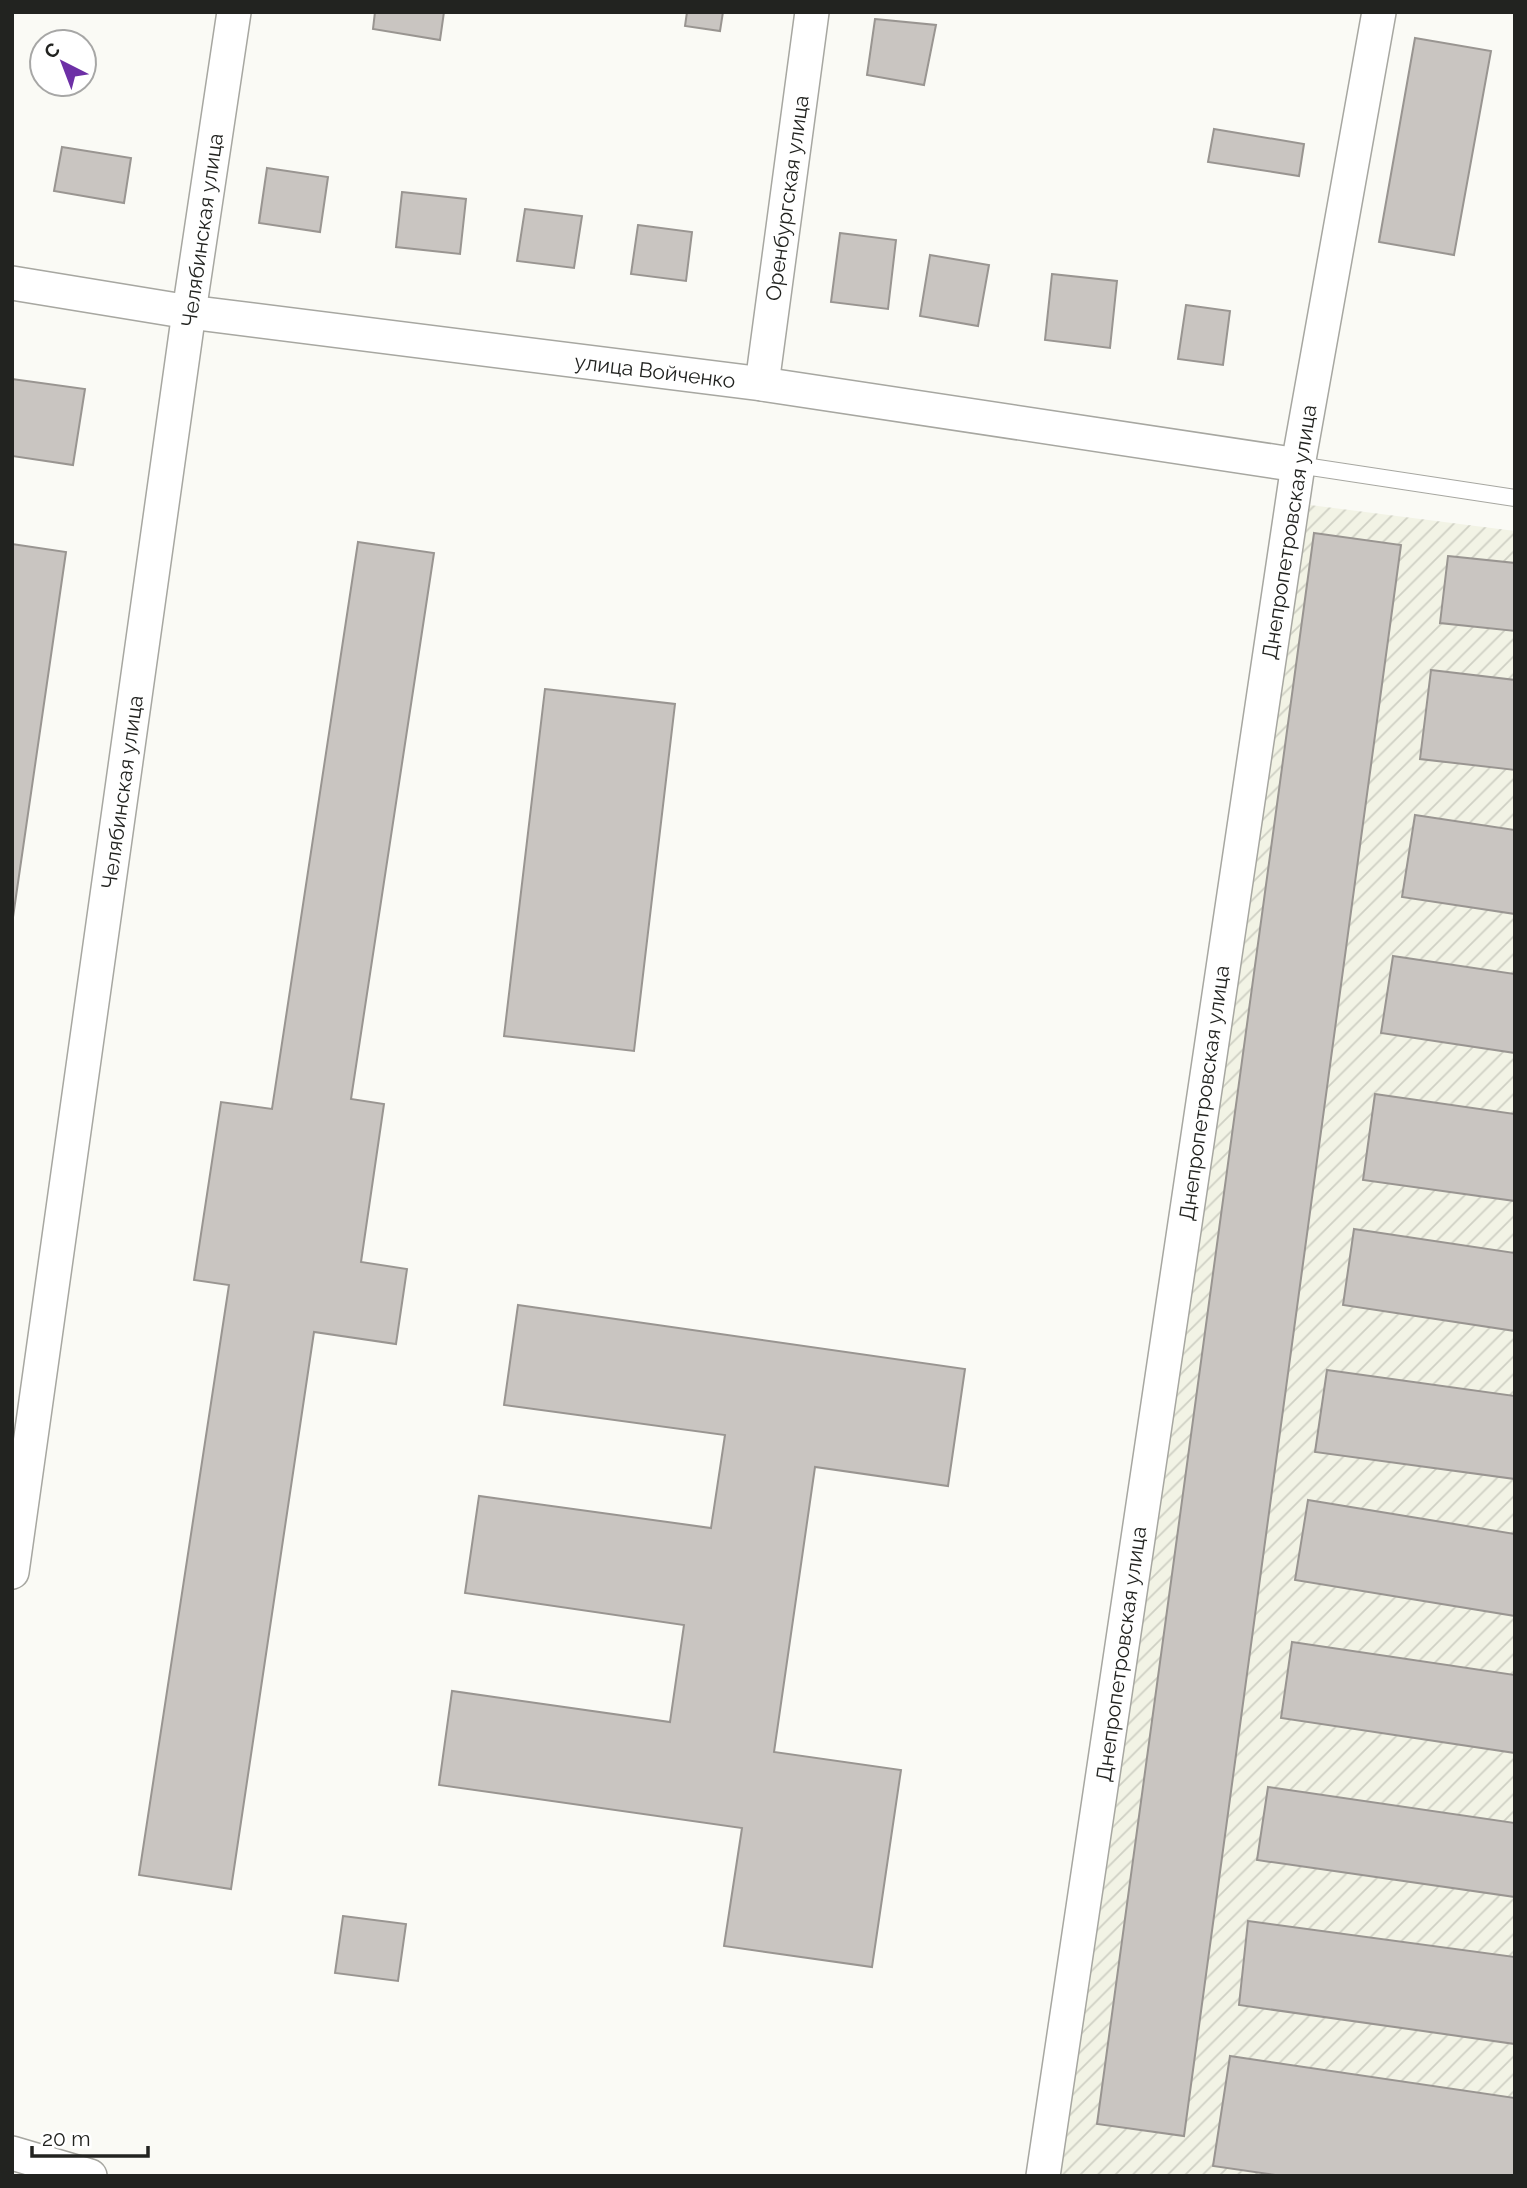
<svg xmlns="http://www.w3.org/2000/svg" width="1527" height="2188" font-family="Raleway,sans-serif">
<defs>
<pattern id="industrial-furrows" width="10" height="10" patternUnits="userSpaceOnUse" patternTransform="scale(1.75)"><rect width="10" height="10" fill="#f2f3e5"/><path d="M-1 1l2-2M0 10L10 0M9 11l2-2" fill="none" stroke="#cfd0c4"/></pattern>
</defs>
<rect width="100%" height="100%" fill="#fafaf5"/>
<!-- industrial -->
<polygon fill="url(#industrial-furrows)" points="1302,504 1515,531 1515,2176 1060,2176"/>
<!-- building -->
<g fill="#c9c5c1" stroke="#999591" stroke-width="2">
<polygon points="375,12 444,12 440,40 373,29"/>
<polygon points="687,12 723,12 720,31 685,26"/>
<polygon points="875,19 936,25 924,85 867,75"/>
<polygon points="1415,38 1491,51 1454,255 1379,242"/>
<polygon points="1214,129 1304,144 1299,176 1208,162"/>
<polygon points="62,147 131,158 124,203 54,191"/>
<polygon points="267,168 328,177 320,232 259,223"/>
<polygon points="402,192 466,199 460,254 396,247"/>
<polygon points="525,209 582,216 574,268 517,261"/>
<polygon points="638,225 692,232 686,281 631,274"/>
<polygon points="840,233 896,240 888,309 831,302"/>
<polygon points="930,255 989,265 978,326 920,316"/>
<polygon points="1052,274 1117,281 1110,348 1045,340"/>
<polygon points="1186,305 1230,311 1223,365 1178,359"/>
<polygon points="12,379 85,389 73,465 12,456"/>
<polygon points="1314,533 1401,545 1184,2136 1097,2124"/>
<polygon points="358,542 434,553 351,1099 384,1104 361,1262 407,1269 396,1344 314,1332 231,1889 139,1875 229,1285 194,1280 221,1102 272,1109"/>
<polygon points="12,544 66,552 12,924"/>
<polygon points="1448,556 1515,563 1515,631 1440,623"/>
<polygon points="1431,670 1515,680 1515,770 1420,759"/>
<polygon points="545,689 675,704 634,1051 504,1036"/>
<polygon points="1415,815 1515,830 1515,914 1402,897"/>
<polygon points="1393,956 1515,974 1515,1053 1381,1033"/>
<polygon points="1375,1094 1515,1114 1515,1201 1363,1180"/>
<polygon points="1354,1229 1515,1253 1515,1331 1343,1305"/>
<polygon points="518,1305 965,1369 948,1486 815,1467 774,1752 901,1770 872,1967 724,1946 742,1828 439,1785 452,1691 670,1722 684,1625 465,1593 479,1496 711,1528 725,1435 504,1405"/>
<polygon points="1327,1370 1515,1396 1515,1479 1315,1452"/>
<polygon points="1308,1500 1515,1534 1515,1616 1295,1580"/>
<polygon points="1292,1642 1515,1675 1515,1753 1281,1718"/>
<polygon points="1268,1787 1515,1823 1515,1897 1257,1860"/>
<polygon points="343,1916 406,1924 398,1981 335,1973"/>
<polygon points="1248,1921 1515,1957 1515,2044 1239,2005"/>
<polygon points="1230,2056 1515,2098 1515,2176 1282,2176 1213,2166"/>
</g>
<g fill="none" stroke-linecap="round" stroke-linejoin="round">
<!-- service casing -->
<g stroke="#a7a7a1" stroke-width="18">
<polyline id="service" points="1298,465 1515,498"/>
</g>
<!-- minor casing -->
<g stroke="#a7a7a1" stroke-width="36">
<g id="minor">
<polyline points="12,283 189,312 762,384 1298,465"/>
<polyline points="762,384 812,12"/>
<polyline points="12,1572 189,312 234,12"/>
<polyline points="12,2153 90,2176"/>
<polyline points="1043,2176 1298,465 1379,12"/>
</g>
</g>
<!-- service -->
<use href="#service" stroke="#fff" stroke-width="16"/>
<!-- minor -->
<use href="#minor" stroke="#fff" stroke-width="33"/>
</g>
<g text-anchor="middle" dominant-baseline="central" stroke-width="7" stroke-linejoin="round" paint-order="stroke">
<!-- street labels -->
<g font-size="21" fill="#222320" stroke="#fff">
<text transform="translate(787 198) rotate(-82)">Оренбургская улица</text>
<text transform="translate(202 230) rotate(-82)">Челябинская улица</text>
<text transform="translate(655 371) rotate(7)">улица Войченко</text>
<text transform="translate(1289 532) rotate(-81)">Днепропетровская улица</text>
<text transform="translate(122 792) rotate(-82)">Челябинская улица</text>
<text transform="translate(1204 1093) rotate(-82)">Днепропетровская улица</text>
<text transform="translate(1121 1654) rotate(-82)">Днепропетровская улица</text>
</g>
</g>
<!-- border -->
<rect width="1527" height="2188" fill="none" stroke="#222320" stroke-width="28"/>
<!-- north arrow -->
<g transform="translate(63 63) rotate(318)"><circle r="33" fill="#ffffff" stroke="#a7a7a6" stroke-width="2"/>
<path d="M0-5L12 26L0 18L-12 26Z" fill="#6d30a6"/>
<text y="-10" font-size="19" font-weight="bold" text-anchor="middle" fill="#222320">С</text>
</g>
<!-- scale -->
<path d="M32 2146v10h116v-10" fill="none" stroke="#222320" stroke-width="3.5"/>
<text x="42" y="2146" font-size="21" fill="#222320" stroke="#ffffff" stroke-width="5" paint-order="stroke">20 m</text>
</svg>
